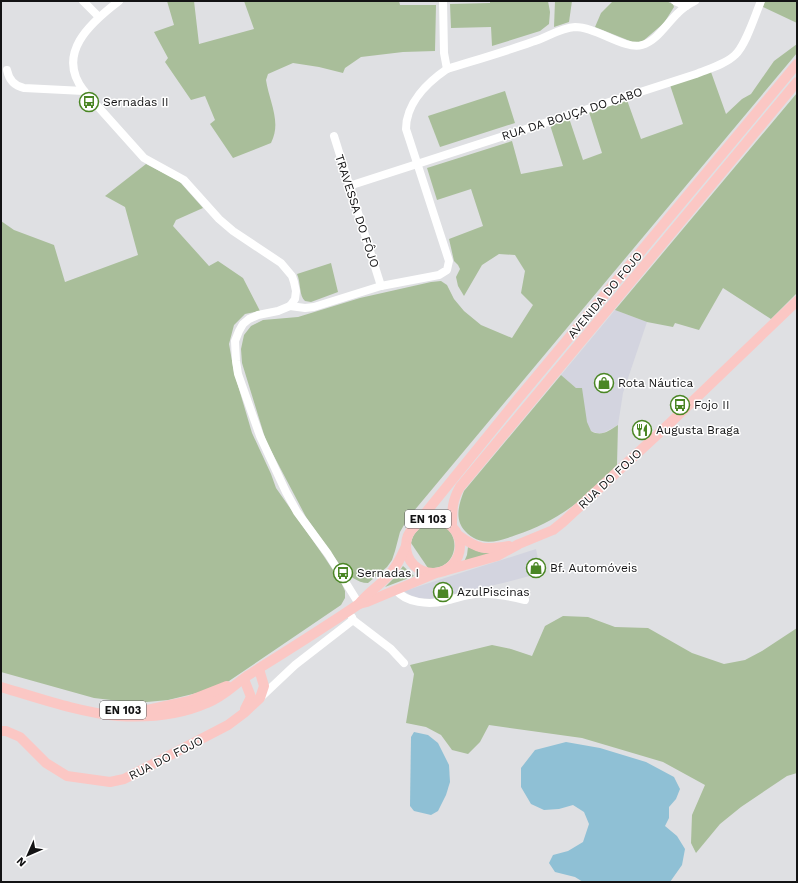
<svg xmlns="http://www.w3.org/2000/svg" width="798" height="883" font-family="'Work Sans',sans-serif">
<rect width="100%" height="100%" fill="#dfe0e3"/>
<!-- built -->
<g fill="#d3d4df">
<polygon points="615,310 647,322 623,393 618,425 603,433 597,433 591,431 588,427 576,388 561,375"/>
<polygon points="536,549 541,573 503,583 433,599 419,598 410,595 404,591"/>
</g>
<!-- green -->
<g fill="#a9be9a">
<path d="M167 1H194L199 44 254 29 244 1H399L400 5H436L435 51 403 52 361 57 345 68 343 73 319 67 293 63 268 74 266 80C269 101 282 122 271 143L233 158 210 124 215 120 205 96 191 100 165 62 168 58 154 32 174 25Z"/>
<polygon points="490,1 548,1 550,12 549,24 540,31 492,46 491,27 451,28 450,4 490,3"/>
<polygon points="555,1 572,1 569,22 554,27"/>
<polygon points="613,1 666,1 673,4 674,7 664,23 643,41 635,43 595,27 601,13"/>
<polygon points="765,1 797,1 797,23 763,7"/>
<path d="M797 44V53L408 518 400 532 395 551 392 560 387 567 368 583C357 583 349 575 342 568L306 517 266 441 242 363 241 349 244 335 251 326 263 320 298 317 360 298 431 282 441 281 447 285 454 299 464 311 481 325 512 338 533 305 521 293 525 271 515 255 499 254 482 265 464 296 458 286 456 277 460 269 458 265 454 261 449 239 483 226 471 189 437 200 427 168 512 141 521 174 563 166 550 125 569 118 583 160 602 153 589 112 627 100 641 139 683 124 670 85 711 72 726 114 742 99 751 94 774 61Z"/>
<polygon points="505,91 515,123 440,147 428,116"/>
<polygon points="797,93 797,293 771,319 723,288 699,330 675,323 673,327 647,322 615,310"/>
<polygon points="146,164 179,181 203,208 176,220 173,226 209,266 218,261 243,278 260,311 245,314 234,325 229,344 234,372 252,433 271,474 276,488 323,555 341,582 345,591 345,598 341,605 229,681 201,692 168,700 136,703 94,698 1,672 1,221 14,230 54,245 65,282 138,255 125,207 105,196"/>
<path d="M331 263 338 292 311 302 305 301C299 296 301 283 297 274Z"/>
<path d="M561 375 576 388H582L587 422 591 431C601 437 609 431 618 425L617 465C589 497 556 522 516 535 497 542 480 547 465 531 454 519 459 504 464 491Z"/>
<path d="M429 524C464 521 462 572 428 568L411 543C413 533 419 527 429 524Z"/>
<polygon points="468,547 480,552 493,553 464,562 467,555"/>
<polygon points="403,566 414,576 385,587 396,576"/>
<polygon points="563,616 588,617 615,627 648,628 692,653 724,664 745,660 762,651 797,628 797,773 787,776 741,807 720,824 696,853 691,843 692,815 705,785 663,762 582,738 489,725 480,742 468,754 452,750 441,735 426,727 406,723 414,674 410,665 492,645 511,649 532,656 545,626"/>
</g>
<!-- water -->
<g fill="#8fc0d5">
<polygon points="414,732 428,735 438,743 449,765 450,782 446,795 438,811 431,815 414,811 410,806 411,737"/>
<polygon points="566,742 600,748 646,762 674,777 680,789 676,799 669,807 669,818 665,826 677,836 685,849 682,865 670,882 583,882 575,877 555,872 549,863 553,855 568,851 583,842 589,824 584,812 573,805 559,809 544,810 531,804 521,787 521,768 535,750"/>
</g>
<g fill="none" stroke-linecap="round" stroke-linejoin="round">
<!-- minor -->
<g stroke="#fff" stroke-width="8">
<polyline points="83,1 99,17"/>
<path d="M119 1C90 23 55 54 84 91L144 158 184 180 219 219 233 231 281 263 292 276 294 282 296 291 295 299 290 306 278 311 258 315 249 319 243 324 239 331 235 341 236 361 238 374 260 436 286 492 297 512 328 554 359 604"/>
<polyline points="443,1 444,53 447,69"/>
<polyline points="675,1 686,6"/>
<path d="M7 70C9 80 14 86 24 88L84 91"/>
<polyline points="334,136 381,286"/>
<path d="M349 186 696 74C708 69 726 64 735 55 746 45 755 15 761 1"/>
<path d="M290 306 305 308 314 307 381 286 439 275 447 270 449 261 406 129C406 103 428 82 447 69 476 60 504 52 532 42 547 38 559 28 575 27 597 27 624 50 642 45 657 41 667 23 678 13 683 8 689 4 695 1"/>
<path d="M396 590C406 603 429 605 445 601 455 599 465 595 475 594 492 593 509 596 525 600"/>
<polyline points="352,617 353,620 391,649 404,663"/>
<polyline points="260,698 295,665 353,620"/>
</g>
<!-- major -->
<g stroke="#fbc7c4" stroke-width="10">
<circle cx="433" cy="546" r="27"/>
<path d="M452 526C452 511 452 500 460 487L797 82"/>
<polyline points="414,527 517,400 797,64"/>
<path d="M458 535C479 550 484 550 509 546"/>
<polyline points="444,571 497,556 519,544 553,530 563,522 670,423 797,301"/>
<polyline points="359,604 367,602 434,574"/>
<polyline points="244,679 251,697 245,709"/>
<path d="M1 687C39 698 78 712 118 716 148 718 180 715 207 703 223 697 234 685 247 676 285 652 322 629 359 604 367 593 379 586 388 576 397 567 401 557 406 546"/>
<polyline points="147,710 189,701 227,686"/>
<polyline points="1,731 6,731 20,737 46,763 67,776 110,782 124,779 228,725 244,713 260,698 264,686 259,669"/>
</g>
</g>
<!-- icons -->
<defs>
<g id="bus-ring" transform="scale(1)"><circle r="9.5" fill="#fff" stroke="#4a8624" stroke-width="1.5"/><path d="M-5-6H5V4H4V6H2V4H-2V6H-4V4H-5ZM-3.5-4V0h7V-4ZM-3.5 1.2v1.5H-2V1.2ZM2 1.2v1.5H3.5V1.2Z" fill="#4a8624"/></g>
<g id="shop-ring" transform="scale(1)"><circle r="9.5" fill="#fff" stroke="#4a8624" stroke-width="1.5"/><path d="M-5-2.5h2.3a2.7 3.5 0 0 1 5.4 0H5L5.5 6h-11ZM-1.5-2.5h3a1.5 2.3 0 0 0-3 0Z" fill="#4a8624"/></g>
<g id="restaurant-ring" transform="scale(1)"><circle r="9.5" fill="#fff" stroke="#4a8624" stroke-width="1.5"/><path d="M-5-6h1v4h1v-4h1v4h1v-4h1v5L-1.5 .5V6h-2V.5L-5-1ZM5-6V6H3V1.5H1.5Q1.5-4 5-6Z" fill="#4a8624"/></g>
</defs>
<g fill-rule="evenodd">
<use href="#bus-ring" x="89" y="102"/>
<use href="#shop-ring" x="604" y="383"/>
<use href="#bus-ring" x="680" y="405"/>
<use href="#restaurant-ring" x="642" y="430"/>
<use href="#shop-ring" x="536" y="568"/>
<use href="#bus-ring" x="343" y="573"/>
<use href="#shop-ring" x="443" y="592"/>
</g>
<g text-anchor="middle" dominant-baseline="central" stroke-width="3" stroke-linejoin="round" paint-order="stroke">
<!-- shield labels -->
<g fill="#fff" stroke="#5a5a5a" stroke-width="1">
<rect x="405" y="510" width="46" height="18" rx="3"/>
<rect x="100" y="701" width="46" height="18" rx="3"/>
</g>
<g font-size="11" font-weight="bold" fill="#131314">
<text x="428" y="519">EN 103</text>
<text x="123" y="710">EN 103</text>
</g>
<!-- poi labels -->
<g font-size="12" fill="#131314" stroke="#fff" text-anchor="start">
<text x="103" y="102">Sernadas II</text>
<text x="618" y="383">Rota Náutica</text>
<text x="694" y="405">Fojo II</text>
<text x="656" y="430">Augusta Braga</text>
<text x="550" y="568">Bf. Automóveis</text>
<text x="357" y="573">Sernadas I</text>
<text x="457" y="592">AzulPiscinas</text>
</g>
<!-- street labels -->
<g font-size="12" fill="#131314" stroke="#fff">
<text transform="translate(572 114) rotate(-18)">RUA DA BOUÇA DO CABO</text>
<text transform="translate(357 211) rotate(72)">TRAVESSA DO FÔJO</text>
<text transform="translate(605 295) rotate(-50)">AVENIDA DO FOJO</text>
<text transform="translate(610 479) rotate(-43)">RUA DO FOJO</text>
<text transform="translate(166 758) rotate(-27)">RUA DO FOJO</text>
</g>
</g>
<!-- border -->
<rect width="798" height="883" fill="none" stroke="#131314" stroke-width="4"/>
<!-- north arrow -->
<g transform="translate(28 855) rotate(225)" stroke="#ffffff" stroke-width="3" paint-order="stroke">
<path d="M0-3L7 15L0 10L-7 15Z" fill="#131314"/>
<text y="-6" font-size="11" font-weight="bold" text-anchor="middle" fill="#131314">N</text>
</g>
</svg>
